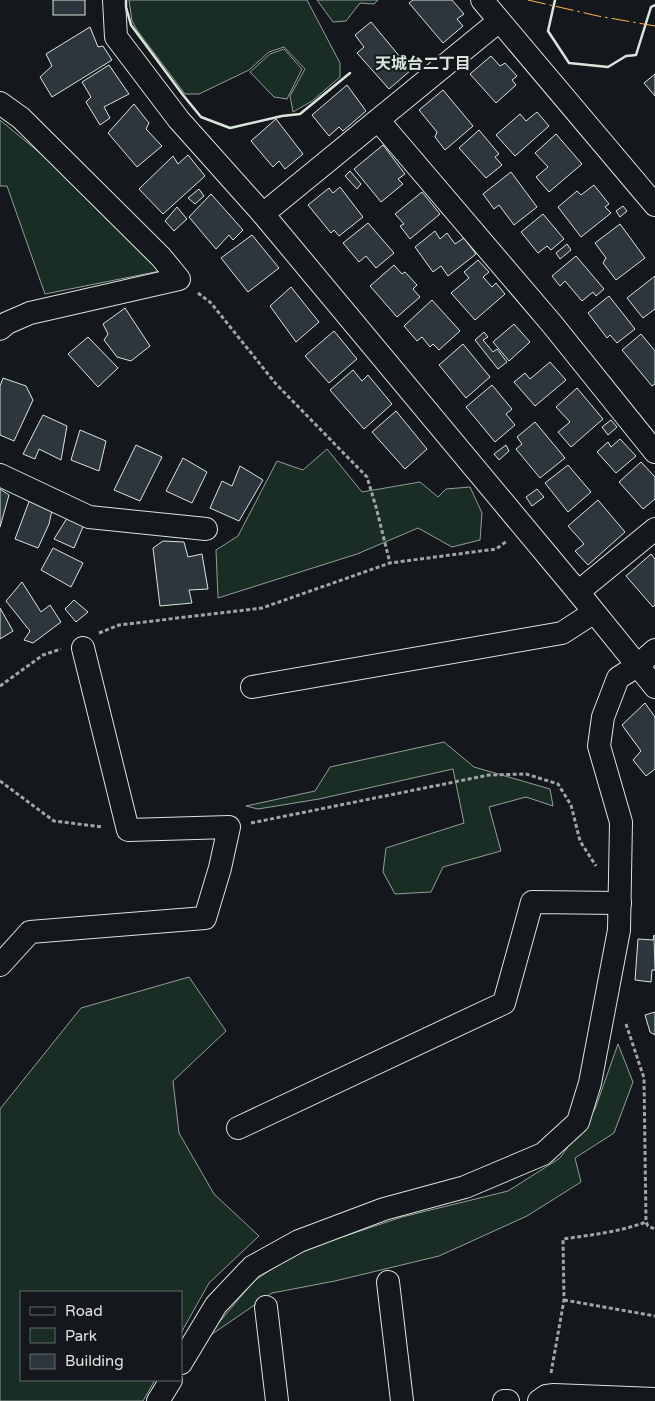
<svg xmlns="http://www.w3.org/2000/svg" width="655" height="1401" font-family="'Varela Round','Noto Sans JP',sans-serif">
<rect width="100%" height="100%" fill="#14181c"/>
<!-- green -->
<g fill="#1a2d24" stroke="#939e99">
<polygon points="129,0 307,0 340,63 340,77 312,101 293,112 290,96 305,69 284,47 269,52 249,70 199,94 185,94 137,30 132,21"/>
<polygon points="317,0 378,0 374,4 360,3 346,21 333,22"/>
<polygon points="284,49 302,69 287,99 274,97 250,72 270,54"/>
<polygon points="0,120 63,172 160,271 45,294 7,186 0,186"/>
<polygon points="327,449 362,492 420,482 438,497 446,489 470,487 482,513 480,540 452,547 418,528 357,554 218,598 216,550 238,536 277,461 303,470"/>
<polygon points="444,742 474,767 550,789 553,806 526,797 489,807 501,851 443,867 431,892 395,894 383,872 386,848 464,823 453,769 319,799 258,809 246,806 315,791 330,767"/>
<polygon points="189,977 226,1031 173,1081 179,1133 214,1194 259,1236 209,1283 181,1333 181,1292 21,1292 21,1380 155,1380 143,1401 0,1401 0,1109 81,1008"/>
<polygon points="618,1044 633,1082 614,1133 575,1158 581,1182 527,1216 439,1256 335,1281 272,1293 205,1339 254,1281 297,1252 402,1217 508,1191 560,1158 595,1109"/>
</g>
<!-- building -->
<g fill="#2c363c" stroke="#d8e6dc">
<rect x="53" y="0" width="32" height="15"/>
<polygon points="413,0 452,0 464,14 457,19 463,26 443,43 409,3"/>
<polygon points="371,22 411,70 389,89 357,53 364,47 355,35"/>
<polygon points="90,27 98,47 103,46 112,60 52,97 40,77 52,66 46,54"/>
<polygon points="491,56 500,66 505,63 517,76 512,80 516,85 496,103 470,74"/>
<polygon points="109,65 129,94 104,107 110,118 100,125 86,102 91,97 82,82"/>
<polygon points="655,74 655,96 644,83"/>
<polygon points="347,85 366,111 343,131 339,127 329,136 312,115"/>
<polygon points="443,90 473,126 445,150 435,137 437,132 419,110"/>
<polygon points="134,104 149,123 146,129 162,146 137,167 108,133"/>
<polygon points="537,112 549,126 515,156 496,135 520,114 526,121"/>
<polygon points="276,119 303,154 285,169 279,161 273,167 251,141"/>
<polygon points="479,130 499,154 495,157 502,165 486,178 459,148"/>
<polygon points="556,134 582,164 549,192 536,177 548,167 535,153"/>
<polygon points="383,145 405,174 398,179 403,184 381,202 354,169"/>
<polygon points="188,155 205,176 163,214 139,189 173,156 178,164"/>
<polygon points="350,171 361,184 357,189 345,176"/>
<polygon points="511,172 537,207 514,225 499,205 494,209 483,194"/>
<polygon points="594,185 609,204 605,207 611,213 581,237 558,207 577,191 581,195"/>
<polygon points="340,187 363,217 339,236 334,230 331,233 308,205 329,188 333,193"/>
<polygon points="199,189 204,196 195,204 188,198"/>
<polygon points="422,192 440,214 410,239 400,226 404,224 395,214"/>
<polygon points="211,194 243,230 233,240 229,235 216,249 189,217"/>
<polygon points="623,206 627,211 620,217 616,211"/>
<polygon points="177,207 187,219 174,231 165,221"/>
<polygon points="543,214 564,239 551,250 547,246 538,253 521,232"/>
<polygon points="368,223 394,253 376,268 366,256 359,262 343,243"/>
<polygon points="620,224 645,258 616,280 603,263 606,258 595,243"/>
<polygon points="435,231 440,239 447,233 455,244 464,238 476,254 448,276 441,266 433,272 415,247"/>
<polygon points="252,235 279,268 248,292 221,258"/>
<polygon points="567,244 571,250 560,259 556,253"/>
<polygon points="576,256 604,289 596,296 593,292 582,301 565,281 560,286 552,276"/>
<polygon points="478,260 489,272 483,277 492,287 496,283 505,294 475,320 451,293 469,278 464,272"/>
<polygon points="394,265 402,274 405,272 417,285 413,289 420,297 397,317 370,286"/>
<polygon points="655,276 655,309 643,318 627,298"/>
<polygon points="291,287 319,322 296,342 270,306"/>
<polygon points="609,296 635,329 617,343 610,335 607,338 588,313"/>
<polygon points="432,300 460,331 439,350 433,344 430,347 422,337 417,341 404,326"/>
<polygon points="125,308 150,346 131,361 117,357 104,340 108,334 103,324"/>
<polygon points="514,324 530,342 509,361 493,342"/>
<polygon points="334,331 357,359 329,383 305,356"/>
<polygon points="484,332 488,337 483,340 493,352 497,349 507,362 498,369 475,340"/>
<polygon points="641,334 655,351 655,384 652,386 622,350"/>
<polygon points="88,337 118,368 98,387 68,354"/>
<polygon points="463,344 490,377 466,398 439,365"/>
<polygon points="550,362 566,380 535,406 514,382 525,373 530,379"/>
<polygon points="353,370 362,381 368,375 392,404 364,429 330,390"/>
<polygon points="3,378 26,386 33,400 14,441 0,435 0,386"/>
<polygon points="492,385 512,409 506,414 515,425 495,442 466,407"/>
<polygon points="577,388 603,419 571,447 558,432 570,422 556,407"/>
<polygon points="396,411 427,449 405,469 372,432"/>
<polygon points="43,415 67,426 61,460 39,449 35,459 23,454"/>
<polygon points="611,420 617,427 608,435 602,427"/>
<polygon points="535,422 565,458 540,478 516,449 522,444 517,437"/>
<polygon points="80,430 106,441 99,471 71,460"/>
<polygon points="620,439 636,456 616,473 597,452 608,442 611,447"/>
<polygon points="136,445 162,457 140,501 114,490"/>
<polygon points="506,445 509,451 499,460 494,454"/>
<polygon points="183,458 207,472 192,503 166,491"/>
<polygon points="641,462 655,477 655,499 643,509 619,482"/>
<polygon points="568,465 591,492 568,512 545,483"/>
<polygon points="240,466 263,480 239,521 210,508 222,481 232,486"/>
<polygon points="0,489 9,495 0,527"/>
<polygon points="537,489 544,497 532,506 526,497"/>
<polygon points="30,499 52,510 49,524 38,548 15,539"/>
<polygon points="598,500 625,532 588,565 575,551 584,544 568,526"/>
<polygon points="69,515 85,522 74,548 54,539"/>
<polygon points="163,541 184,542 188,557 202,554 208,589 189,590 192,603 160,606 153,548"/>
<polygon points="53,548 83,563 71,587 41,570"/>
<polygon points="651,554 655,559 655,605 653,607 626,576"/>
<polygon points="22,582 41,612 50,605 61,622 33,643 24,640 30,631 6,601"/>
<polygon points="74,600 88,612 76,622 65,609"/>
<polygon points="0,608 13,631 0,639"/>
<polygon points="645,703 655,717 655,769 646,776 633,760 641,751 622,725"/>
<polygon points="654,935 655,970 652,970 651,982 635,980 638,939 653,940"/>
<polygon points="655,1012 655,1035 650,1032 645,1015"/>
</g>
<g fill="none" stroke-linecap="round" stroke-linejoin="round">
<!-- minor casing -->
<g stroke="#d8e6dc" stroke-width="24">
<g id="minor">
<polyline points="114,0 116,37 179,120 263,214 578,592 655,687"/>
<polyline points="482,0 655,205"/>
<polyline points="0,103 21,118 161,257 179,279 30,313 7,323 0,329"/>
<polyline points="378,120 552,324 655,452"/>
<polyline points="263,214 499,21"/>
<polyline points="0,475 89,517 206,529"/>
<polyline points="578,592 655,529"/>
<polyline points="252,687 562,633 593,613"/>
<polyline points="0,965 30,932 205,918 220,868 229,827 128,830 83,648"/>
<polyline points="238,1128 504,1003 532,902 620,903"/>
<polyline points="388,1282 402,1401"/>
<polyline points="266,1307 277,1401"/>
<polyline points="181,1363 216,1305 252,1267 299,1241 384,1209 465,1187 543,1154 578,1122 590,1083 619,930 621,822 599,746 603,717 618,678 637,666 655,650"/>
<polyline points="158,1401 171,1380"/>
<polyline points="504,1401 508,1401"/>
<polyline points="539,1401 546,1396 554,1395 655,1399"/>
</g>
</g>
<!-- path -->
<g stroke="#9da8a2" stroke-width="3" stroke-dasharray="4 2.5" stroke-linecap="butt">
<polyline points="198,293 211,303 276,384 367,477 376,507 390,563"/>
<polyline points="99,633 119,625 262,608 390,563 496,549 507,541"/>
<polyline points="0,686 43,655 61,649"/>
<polyline points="0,781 54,821 103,827"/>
<polyline points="251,823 489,775 526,774 558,784 571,805 580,841 596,866"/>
<polyline points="626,1024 644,1078 646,1222 648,1226 655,1229"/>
<polyline points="564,1300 655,1316"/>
<path d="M551 1373 564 1300 563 1239C591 1235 619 1232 646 1222"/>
</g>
<!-- minor -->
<use href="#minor" stroke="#14181c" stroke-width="22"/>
<!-- wall -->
<g stroke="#d8e6dc" stroke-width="2.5">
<polyline points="126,0 126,7 131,25 183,95 201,117 230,128 282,116 300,114 350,73"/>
<polyline points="555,0 548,31 569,63 608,67 626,56 636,55 651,7 655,5"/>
</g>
<!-- power -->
<polyline stroke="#ffb74d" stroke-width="1" stroke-dasharray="18 4 2.5 4" stroke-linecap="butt" points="528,0 598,16 655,26"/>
</g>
<g text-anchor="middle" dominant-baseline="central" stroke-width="4" stroke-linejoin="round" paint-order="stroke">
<!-- neighbourhood labels -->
<g font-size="16" font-weight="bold" fill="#d8e6dc" stroke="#14181c">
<text x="423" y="64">天城台二丁目</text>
</g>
</g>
<!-- legend -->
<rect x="20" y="1291" width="162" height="90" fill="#14181c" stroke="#626a69"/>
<rect x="30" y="1307" width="25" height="8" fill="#14181c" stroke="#626a69"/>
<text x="65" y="1316" font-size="15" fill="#d8e6dc">Road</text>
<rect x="30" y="1328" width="25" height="15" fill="#1a2d24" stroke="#626a69"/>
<text x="65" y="1341" font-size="15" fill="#d8e6dc">Park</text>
<rect x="30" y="1354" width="25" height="15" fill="#2c363c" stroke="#626a69"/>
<text x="65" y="1366" font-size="15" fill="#d8e6dc">Building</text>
</svg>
